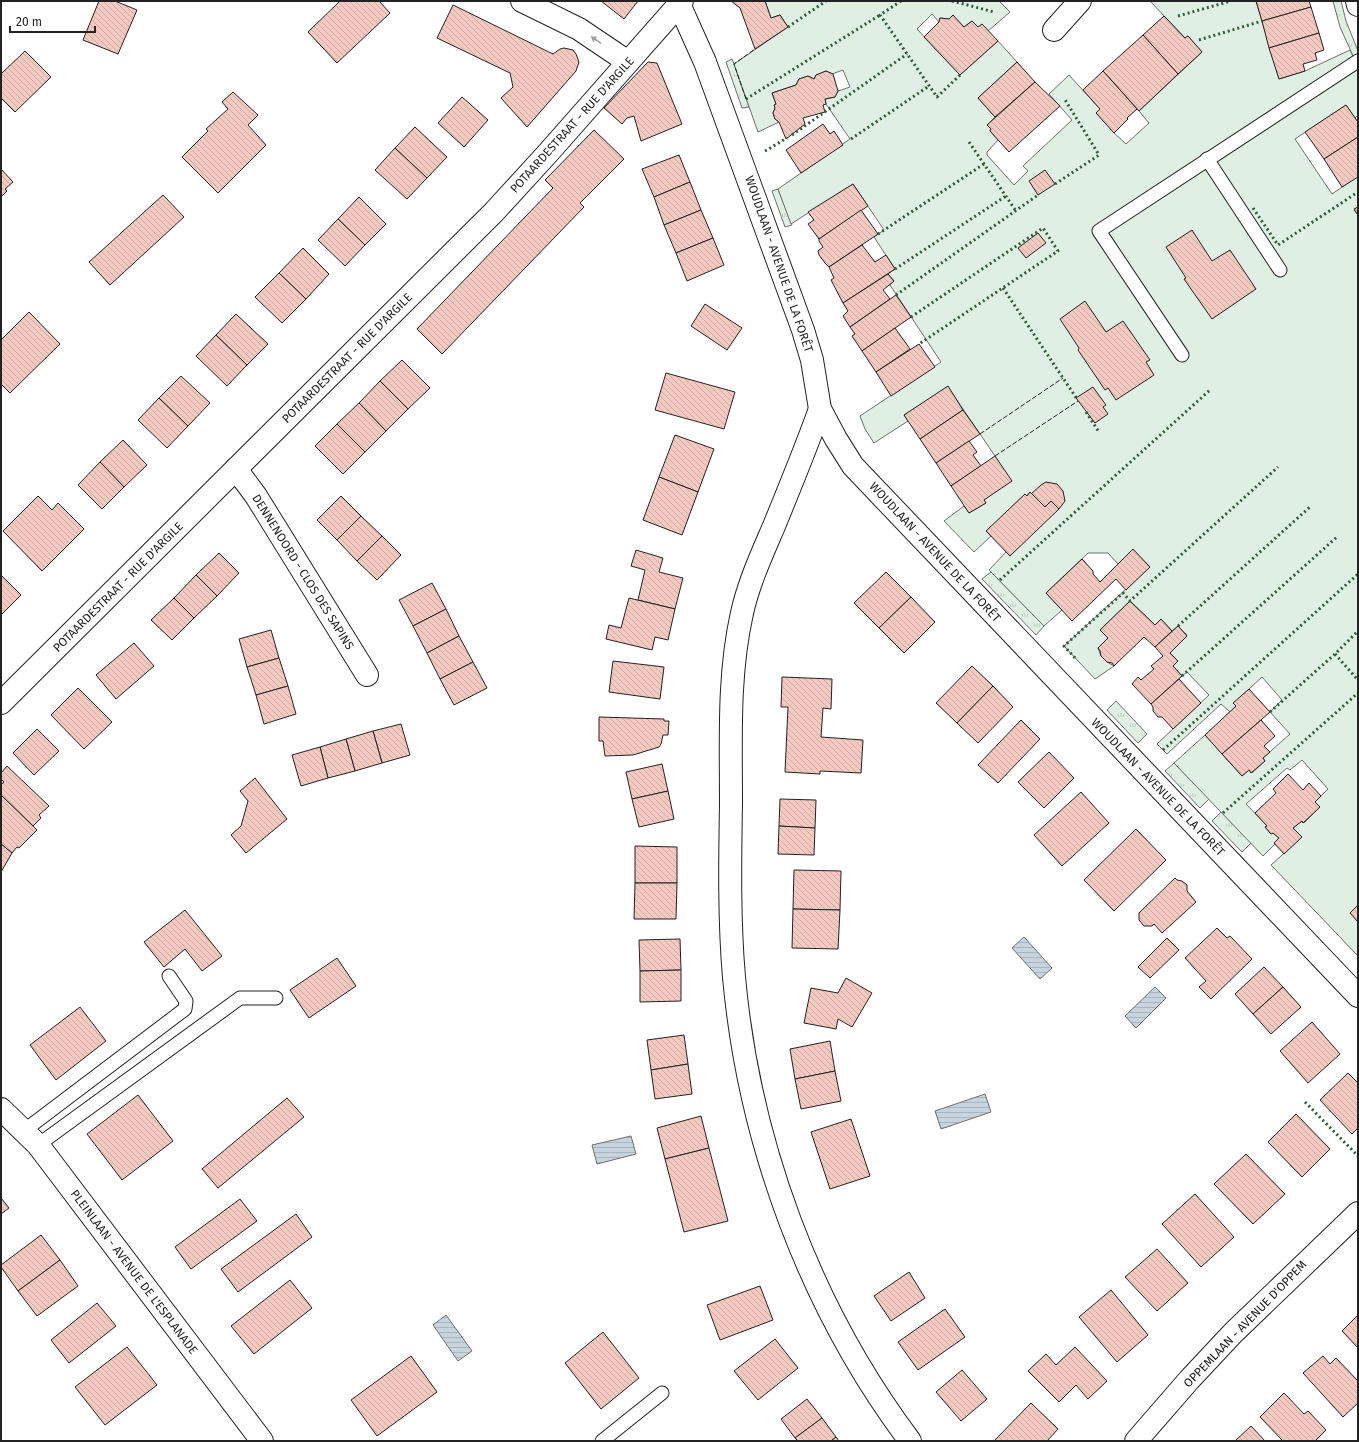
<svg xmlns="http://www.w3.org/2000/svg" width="1359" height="1442" font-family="'Fira Sans',sans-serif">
<defs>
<pattern id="grass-tufts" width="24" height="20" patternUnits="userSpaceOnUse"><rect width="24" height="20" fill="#e0efe3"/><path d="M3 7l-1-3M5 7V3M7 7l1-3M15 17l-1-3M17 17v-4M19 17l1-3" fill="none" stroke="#c0cdc2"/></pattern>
<pattern id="water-rules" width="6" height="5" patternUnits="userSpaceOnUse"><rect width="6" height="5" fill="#c7d3dd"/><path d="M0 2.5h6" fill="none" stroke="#abb5bd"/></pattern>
<pattern id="building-back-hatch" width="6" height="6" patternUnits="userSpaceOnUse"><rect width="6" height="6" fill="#f3c9c0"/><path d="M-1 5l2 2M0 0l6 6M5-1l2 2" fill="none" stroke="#d0aca5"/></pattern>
</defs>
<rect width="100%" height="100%" fill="#fff"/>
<!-- grass -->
<g fill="url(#grass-tufts)" stroke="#6f6f6f">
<polygon points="1333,1 1341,1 1346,21 1358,51 1358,55 1354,58 1340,27"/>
<polygon points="732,59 734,64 749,107 742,108 726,62"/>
<polygon points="778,189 792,225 785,227 772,191"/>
<polygon points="991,572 1044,626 1036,635 982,579"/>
<polygon points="1116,701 1147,734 1138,743 1107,710"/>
<polygon points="1174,763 1209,799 1200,808 1165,771"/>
<polygon points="1221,812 1251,843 1242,852 1212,821"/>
</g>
<!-- green -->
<polygon fill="#e0efe3" stroke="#6f6f6f" points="765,1 999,1 1010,12 988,31 978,27 972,21 964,27 953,16 949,19 940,18 939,22 932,14 917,29 960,75 998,41 1017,62 978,98 995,117 987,125 991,129 990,131 998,140 987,152 987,155 1014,185 1028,171 1023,166 1072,120 1049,94 1069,75 1100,109 1114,133 1126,144 1149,123 1139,111 1202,52 1188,36 1185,38 1150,1 1256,1 1279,79 1305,71 1350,50 1358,67 1358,115 1355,118 1346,105 1295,139 1332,194 1358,176 1358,207 1354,210 1358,215 1358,956 1271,865 1301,838 1293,828 1302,821 1304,823 1319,808 1315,802 1328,789 1302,760 1290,770 1287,768 1246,804 1267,826 1265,827 1271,834 1273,833 1279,838 1274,843 1275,844 1263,856 1174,763 1205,735 1242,776 1249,770 1252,773 1265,761 1263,758 1290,734 1270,712 1282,700 1262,677 1234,703 1236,706 1230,712 1221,704 1167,754 1157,744 1209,695 1187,672 1182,676 1173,666 1178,661 1170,653 1187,635 1178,626 1172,631 1161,619 1155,625 1130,601 1100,630 1108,638 1098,648 1101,656 1107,662 1114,666 1095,679 1064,646 1150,567 1133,550 1118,564 1108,553 1088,553 1046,593 1062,610 1044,626 989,570 1006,552 1045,507 1030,492 1027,496 1025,494 987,531 991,536 974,552 944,521 964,506 969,513 986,503 984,500 995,456 948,387 904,415 908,421 874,443 865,429 860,416 941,362 890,285 894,281 888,274 895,269 874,237 884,230 853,184 791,224 778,189 850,139 826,104 825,99 835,97 838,91 850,87 843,70 832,74 826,71 816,75 814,79 808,76 799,79 796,85 772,93 776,104 774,105 775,108 773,113 775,119 779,122 758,132 734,64 788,27 780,15 771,18"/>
<!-- water -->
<g fill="url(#water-rules)" stroke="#6f6f6f">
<polygon points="1024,937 1052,968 1040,979 1012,948"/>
<polygon points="1155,987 1166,998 1136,1028 1125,1016"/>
<polygon points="985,1094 991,1112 941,1129 935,1111"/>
<polygon points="631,1136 636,1154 597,1164 592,1145"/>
<polygon points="446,1315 472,1351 458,1361 433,1325"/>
</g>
<!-- building -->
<g fill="url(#building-back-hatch)" stroke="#222">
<polygon points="99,1 115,1 137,10 118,54 83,40"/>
<polygon points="340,1 379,1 390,13 337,63 308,32"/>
<polygon points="601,1 638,1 624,19"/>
<polygon points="731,1 765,1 771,18 780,15 788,27 755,49 740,8"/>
<polygon points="1256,1 1309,1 1311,7 1262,21"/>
<polygon points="453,5 553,54 560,49 564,48 573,50 576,54 579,62 576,71 527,127 501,98 513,87 510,73 437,38"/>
<polygon points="1311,7 1319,33 1269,48 1262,21"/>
<polygon points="953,15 964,27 972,21 978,27 982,24 998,41 960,75 924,37 939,22 940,18 949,19"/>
<polygon points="1164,16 1185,38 1188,36 1202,52 1178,74 1143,35"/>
<polygon points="1319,33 1324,50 1315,53 1317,60 1303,64 1305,71 1279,79 1269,48"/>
<polygon points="1143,35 1178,74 1139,111 1103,71"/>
<polygon points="25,51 51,77 15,112 1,98 1,74"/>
<polygon points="648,62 657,63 682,124 641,141 634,116 627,118 622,124 604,108"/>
<polygon points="1017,62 1035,82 995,117 978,98"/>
<polygon points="826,71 833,74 838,91 835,97 825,99 826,104 823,105 825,112 803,118 805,124 786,139 779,122 775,119 773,113 775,108 774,105 776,104 772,93 796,85 799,79 808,76 814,79 816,75"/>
<polygon points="1103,71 1137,109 1127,118 1128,119 1114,133 1096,113 1100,109 1083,90"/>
<polygon points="1035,82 1060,106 1009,152 990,131 991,129 987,125"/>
<polygon points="233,92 258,115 248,125 266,145 218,193 182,157 208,131 206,129 228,109 222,102"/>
<polygon points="462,97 488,120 464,147 438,123"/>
<polygon points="1346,105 1358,122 1358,137 1324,159 1305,132"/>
<polygon points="823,124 830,134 834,131 843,145 801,173 786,150"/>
<polygon points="415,127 447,157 427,178 395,148"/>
<polygon points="594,130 624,159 580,203 584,207 442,354 417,329 553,188 545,180"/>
<polygon points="1358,137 1358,177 1342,187 1324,159"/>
<polygon points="395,148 427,178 407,199 375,170"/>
<polygon points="679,155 690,182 654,197 642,169"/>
<polygon points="1,169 13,182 5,189 7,191 1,197"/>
<polygon points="1045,170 1055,184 1038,195 1029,181"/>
<polygon points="690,182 701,210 664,225 654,197"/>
<polygon points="853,184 868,206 819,239 808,224 814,220 808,212"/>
<polygon points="163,195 184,217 110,285 89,262"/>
<polygon points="359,197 386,224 365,245 338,219"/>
<polygon points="1358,207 1358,215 1354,209"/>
<polygon points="701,210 713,238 676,253 664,225"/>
<polygon points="861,210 878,234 829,267 825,263 819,255 818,251 823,247 819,241 819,239"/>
<polygon points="338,219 365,245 345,266 318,240"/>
<polygon points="1192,230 1212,261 1230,250 1256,289 1212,319 1184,279 1186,278 1166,247"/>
<polygon points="1038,233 1046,243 1026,258 1018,248"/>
<polygon points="713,238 724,265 687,281 676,253"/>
<polygon points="862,245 875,262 886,255 895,269 843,303 831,280 834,278 829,267"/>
<polygon points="303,248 329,274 306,299 279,273"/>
<polygon points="279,273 306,299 282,323 255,297"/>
<polygon points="888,274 894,281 883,290 890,299 850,327 843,316 848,311 843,303"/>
<polygon points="896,295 911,317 862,351 852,336 855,334 850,327"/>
<polygon points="1085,301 1106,332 1123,321 1150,360 1146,362 1154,375 1116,400 1108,388 1105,390 1078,350 1079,348 1060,319"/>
<polygon points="705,304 742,328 727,350 691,326"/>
<polygon points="29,312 60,344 10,393 1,384 1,340"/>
<polygon points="236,314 268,344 247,365 216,335"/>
<polygon points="895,328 910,349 876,372 862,351"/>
<polygon points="216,335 247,365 227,386 196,356"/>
<polygon points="919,344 935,367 891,396 876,372"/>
<polygon points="402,360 430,388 408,409 380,381"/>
<polygon points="666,373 735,392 724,429 655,410"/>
<polygon points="181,376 210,403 188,426 159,398"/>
<polygon points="380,381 408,409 386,431 359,403"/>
<polygon points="948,386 963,410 920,439 904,415"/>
<polygon points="1093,387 1106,405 1103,407 1108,414 1095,423 1076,398"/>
<polygon points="159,398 188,426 167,448 138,420"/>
<polygon points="359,403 386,431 365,452 337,424"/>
<polygon points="963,410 980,434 936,463 920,439"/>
<polygon points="337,424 365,452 343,474 315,446"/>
<polygon points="675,435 714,449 698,492 659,477"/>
<polygon points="123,440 147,465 124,487 100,462"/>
<polygon points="969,441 977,452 973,455 981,466 951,486 936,463"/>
<polygon points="995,456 1012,481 984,500 986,503 969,513 951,486"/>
<polygon points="100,462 124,487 102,509 78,485"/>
<polygon points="659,477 698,492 682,535 643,520"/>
<polygon points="1046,482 1057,484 1063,491 1065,501 1059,509 1051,501 1045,507 1031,494 1041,485"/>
<polygon points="1030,492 1045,507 1051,501 1059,509 1010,556 986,531 1025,494 1027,496"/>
<polygon points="38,496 52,510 58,503 84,529 42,571 3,531"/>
<polygon points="341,496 361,516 337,540 317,520"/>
<polygon points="361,516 382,536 357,561 337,540"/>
<polygon points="382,536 401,555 377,580 357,561"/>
<polygon points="1133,549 1150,567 1126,590 1116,579 1072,621 1046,593 1082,559 1093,571 1093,574 1100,582"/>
<polygon points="636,550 663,558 659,572 683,578 675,609 638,600 645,570 631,566"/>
<polygon points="219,553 239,573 217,596 196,575"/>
<polygon points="886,572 911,597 879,628 854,603"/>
<polygon points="1,575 21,595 1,615"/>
<polygon points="196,575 217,596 194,618 174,598"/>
<polygon points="432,583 446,609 413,626 399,600"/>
<polygon points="911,597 935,622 904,653 879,628"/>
<polygon points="174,598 194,618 172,640 151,620"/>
<polygon points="629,598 675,609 668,640 655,637 652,650 606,639 609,625 621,628"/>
<polygon points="1130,601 1155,625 1161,619 1172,631 1155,647 1144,637 1114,666 1112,663 1107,662 1101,656 1100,651 1098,648 1108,638 1100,630"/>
<polygon points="446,609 459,636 427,653 413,626"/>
<polygon points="1178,626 1187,636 1170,653 1178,661 1173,666 1182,676 1151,704 1132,684 1138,677 1141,680 1154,669 1151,666 1163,656 1155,647"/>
<polygon points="271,630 279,658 247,667 239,639"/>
<polygon points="459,636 473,662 440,679 427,653"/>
<polygon points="134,643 154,666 116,699 96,675"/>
<polygon points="279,658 288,686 256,695 247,667"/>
<polygon points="613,661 664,667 660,699 609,692"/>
<polygon points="473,662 487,688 454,705 440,679"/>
<polygon points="972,666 993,686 957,723 936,703"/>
<polygon points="782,677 832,679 831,709 823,708 821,737 863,740 861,773 820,771 820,774 785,772 788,707 781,707"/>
<polygon points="1179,679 1201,703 1173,729 1162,717 1158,717 1153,711 1153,707 1151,704"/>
<polygon points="288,686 296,714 264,724 256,695"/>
<polygon points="993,686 1013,707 978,743 957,723"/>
<polygon points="78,688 112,722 84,749 51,715"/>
<polygon points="1249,689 1270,712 1222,754 1205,735 1236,706 1233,703"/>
<polygon points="599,717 664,719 664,721 669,721 668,735 663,735 661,744 659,747 633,755 605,756 603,741 599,741"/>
<polygon points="1021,720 1040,739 998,783 978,765"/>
<polygon points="1261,720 1275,736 1264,746 1270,752 1263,758 1265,761 1251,773 1249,770 1242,776 1222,754"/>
<polygon points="401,724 410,755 382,763 373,731"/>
<polygon points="37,729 59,751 34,775 13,753"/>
<polygon points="373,731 382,763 355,771 346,739"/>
<polygon points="346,739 355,771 328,778 320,747"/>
<polygon points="320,747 328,778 301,786 292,755"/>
<polygon points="1049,752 1074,778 1044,808 1018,782"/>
<polygon points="662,764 668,791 632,799 626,772"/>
<polygon points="7,766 49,806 39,815 41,818 33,826 1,795 1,785 4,782 1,779 1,773"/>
<polygon points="1288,774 1303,790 1309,783 1321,796 1315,802 1320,807 1303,823 1302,821 1293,828 1302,837 1284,854 1274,843 1279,838 1273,833 1271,834 1265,827 1267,826 1255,813 1276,793 1273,789"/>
<polygon points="255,778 287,819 246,853 231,835 241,826 248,801 240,791"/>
<polygon points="668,791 674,819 639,827 632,799"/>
<polygon points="1081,792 1109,823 1062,866 1034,835"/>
<polygon points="1,795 37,830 19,848 17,847 12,853 1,844"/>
<polygon points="780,799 816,800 815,828 779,826"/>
<polygon points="779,826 815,828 814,855 778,854"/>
<polygon points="1136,829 1166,860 1114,911 1084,880"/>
<polygon points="1,844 12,853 1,872"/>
<polygon points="635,846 677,847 677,883 635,883"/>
<polygon points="794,870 841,871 840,910 793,909"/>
<polygon points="1175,878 1177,880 1182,881 1187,885 1187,891 1196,902 1162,933 1154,924 1152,926 1144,926 1139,920 1139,913"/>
<polygon points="635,883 677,883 676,919 634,919"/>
<polygon points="1358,905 1358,922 1350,913"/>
<polygon points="793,909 840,910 838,949 792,948"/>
<polygon points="185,910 222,956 202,971 185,949 164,967 144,942"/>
<polygon points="1217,928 1227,938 1230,936 1252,959 1211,999 1199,987 1206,981 1185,958"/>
<polygon points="1167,938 1179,950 1150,978 1138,967"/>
<polygon points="680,939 681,970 640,971 639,940"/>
<polygon points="337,958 356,986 309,1018 290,990"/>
<polygon points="1264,967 1283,987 1253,1014 1235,994"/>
<polygon points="681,970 681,1001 640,1002 640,971"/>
<polygon points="846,978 872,993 852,1027 838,1019 836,1029 804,1023 811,988 838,993"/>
<polygon points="1283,987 1301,1007 1271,1034 1253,1014"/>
<polygon points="80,1007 106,1041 56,1080 30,1045"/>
<polygon points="1312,1022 1340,1054 1308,1083 1280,1051"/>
<polygon points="684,1035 688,1064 651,1070 647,1040"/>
<polygon points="830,1041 835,1071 795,1079 790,1049"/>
<polygon points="688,1064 692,1094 655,1099 651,1070"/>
<polygon points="835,1071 841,1101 801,1109 795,1079"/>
<polygon points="1348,1073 1358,1083 1358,1128 1352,1134 1320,1100"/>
<polygon points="138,1095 173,1141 122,1180 87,1134"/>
<polygon points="287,1098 304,1117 218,1188 202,1169"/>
<polygon points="1296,1114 1330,1149 1302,1177 1268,1142"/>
<polygon points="701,1116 709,1148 665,1159 657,1128"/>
<polygon points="851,1119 870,1176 830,1189 811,1132"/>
<polygon points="709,1148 728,1221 684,1232 665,1159"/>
<polygon points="1246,1154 1285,1194 1253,1224 1214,1184"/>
<polygon points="1195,1194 1234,1237 1201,1267 1162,1224"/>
<polygon points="1,1198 9,1208 1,1214"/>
<polygon points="240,1199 257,1221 191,1269 175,1247"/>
<polygon points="296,1214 312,1237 238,1292 221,1269"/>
<polygon points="41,1235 60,1260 18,1291 1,1267 1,1265"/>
<polygon points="1157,1249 1188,1283 1157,1311 1125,1277"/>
<polygon points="60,1260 78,1286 37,1316 18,1291"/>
<polygon points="909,1272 925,1298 891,1321 874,1296"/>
<polygon points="290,1280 312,1308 254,1354 231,1326"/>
<polygon points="760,1286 773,1320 720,1340 707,1305"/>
<polygon points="1111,1290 1148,1335 1117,1362 1079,1317"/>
<polygon points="97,1303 116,1326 69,1363 51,1340"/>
<polygon points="945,1309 965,1337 918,1370 898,1342"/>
<polygon points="1358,1315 1358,1348 1342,1331"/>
<polygon points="603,1332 639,1378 601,1409 565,1363"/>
<polygon points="775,1339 798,1368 758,1400 734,1371"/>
<polygon points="127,1347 157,1385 105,1425 75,1387"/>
<polygon points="1075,1347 1107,1381 1088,1399 1076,1385 1059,1402 1028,1371 1046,1354 1056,1365"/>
<polygon points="411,1356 437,1392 377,1436 351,1400"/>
<polygon points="1323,1356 1330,1364 1336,1358 1358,1381 1358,1403 1343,1417 1303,1373"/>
<polygon points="962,1370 987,1399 961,1421 936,1392"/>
<polygon points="1284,1393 1304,1414 1308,1411 1326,1430 1315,1441 1283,1441 1260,1417"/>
<polygon points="807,1399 822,1418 795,1438 781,1419"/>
<polygon points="1031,1403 1058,1429 1047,1441 994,1441"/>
<polygon points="822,1418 836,1437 831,1441 798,1441 795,1438"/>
<polygon points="1251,1426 1265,1441 1235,1441"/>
<polygon points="836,1437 839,1441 831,1441"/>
</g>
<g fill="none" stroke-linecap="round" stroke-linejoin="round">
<!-- service casing -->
<g stroke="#222" stroke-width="15">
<g id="service">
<polyline points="1207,159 1280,270"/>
<polyline points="1182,355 1099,231 1358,61"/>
<polyline points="25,1130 185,1009 186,1001 169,976"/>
<polyline points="38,1145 240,998 276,998"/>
<polyline points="602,1441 662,1393"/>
</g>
</g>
<!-- minor casing -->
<g stroke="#222" stroke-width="24">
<g id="minor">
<polyline points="522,1 579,29 628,62"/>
<polyline points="1357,1 1358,5"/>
<polyline points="679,4 705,62 803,330 812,360 820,409 836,439 853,466 1358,996"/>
<polyline points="1054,30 1080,1"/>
<path d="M820 409C806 448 790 487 774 526 762 554 749 582 742 613 728 675 731 739 731 803 730 861 729 920 734 977 749 1143 810 1308 910 1441"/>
<polyline points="236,469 256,496 367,675"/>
<polyline points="1,1109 38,1145 262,1441"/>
<polyline points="1136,1441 1189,1380 1233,1333 1358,1213"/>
</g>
</g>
<!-- tertiary casing -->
<g stroke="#222" stroke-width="24">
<polyline id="tertiary" points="1,703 494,212 548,153 682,1"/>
</g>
<!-- service -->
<use href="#service" stroke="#fff" stroke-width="13"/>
<!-- minor -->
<use href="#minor" stroke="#fff" stroke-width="22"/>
<!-- tertiary -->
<use href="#tertiary" stroke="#fff" stroke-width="22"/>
<!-- hedge -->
<g stroke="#2f5e38" stroke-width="3" stroke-dasharray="2 3" stroke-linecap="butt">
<polyline points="901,1 880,15 937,97 960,75"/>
<polyline points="952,1 994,12"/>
<polyline points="1178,16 1231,1"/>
<polyline points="788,27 826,1"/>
<polyline points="1199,40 1262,21"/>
<polyline points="746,99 880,15"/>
<polyline points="792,135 907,54"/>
<polyline points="851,139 929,86"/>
<polyline points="969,142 1016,211"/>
<polyline points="765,151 787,138"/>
<polyline points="1055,184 1099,155 1064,98"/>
<polyline points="1253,208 1278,245 1358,192"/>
<polyline points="878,234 984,164"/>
<polyline points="895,269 1006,196"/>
<polyline points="1003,288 1077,399"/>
<polyline points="896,295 1038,195"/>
<polyline points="911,317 1043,228 1058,251 919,344"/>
<polyline points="1086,412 1099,432"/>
<polyline points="1000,580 1210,390"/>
<polyline points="1178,626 1311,506"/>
<polyline points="1335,654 1358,680"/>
<polyline points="1075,658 1064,646 1123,593 1130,601 1278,467"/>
<polyline points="1182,676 1338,536"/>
<polyline points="1270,712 1335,654 1358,631"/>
<polyline points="1163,750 1358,574"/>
<polyline points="1223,813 1358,693"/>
<polyline points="1305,1102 1358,1156"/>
</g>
<!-- fence -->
<g stroke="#222" stroke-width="1" stroke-dasharray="5 2" stroke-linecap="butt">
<polyline points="746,99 734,64 755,49"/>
<polyline points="980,434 1063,378"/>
<polyline points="995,456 1078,401"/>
</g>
</g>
<!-- one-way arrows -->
<defs><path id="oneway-solid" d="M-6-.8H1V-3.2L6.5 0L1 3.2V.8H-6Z"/></defs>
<use fill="#9c9c9c" href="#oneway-solid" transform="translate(596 40) rotate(-146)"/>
<g text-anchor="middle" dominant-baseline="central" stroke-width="3" stroke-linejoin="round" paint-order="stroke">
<!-- street labels -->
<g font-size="12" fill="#222" stroke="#fff">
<text transform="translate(572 125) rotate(-48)">POTAARDESTRAAT - RUE D'ARGILE</text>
<text transform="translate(779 264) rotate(71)">WOUDLAAN - AVENUE DE LA FORÊT</text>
<text transform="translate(347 358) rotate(-45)">POTAARDESTRAAT - RUE D'ARGILE</text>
<text transform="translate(935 552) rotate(47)">WOUDLAAN - AVENUE DE LA FORÊT</text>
<text transform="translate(303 572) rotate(58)">DENNENOORD - CLOS DES SAPINS</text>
<text transform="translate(118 587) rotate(-45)">POTAARDESTRAAT - RUE D'ARGILE</text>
<text transform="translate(1158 787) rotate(46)">WOUDLAAN - AVENUE DE LA FORÊT</text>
<text transform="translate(134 1272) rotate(53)">PLEINLAAN - AVENUE DE L'ESPLANADE</text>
<text transform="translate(1245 1324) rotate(-46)">OPPEMLAAN - AVENUE D'OPPEM</text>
</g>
</g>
<!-- border -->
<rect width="1359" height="1442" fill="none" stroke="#222222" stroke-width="4"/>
<!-- scale -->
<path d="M10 26v6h85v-6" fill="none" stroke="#222222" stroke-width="2"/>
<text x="16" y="26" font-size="12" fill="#222222" stroke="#ffffff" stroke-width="3" paint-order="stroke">20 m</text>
</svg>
